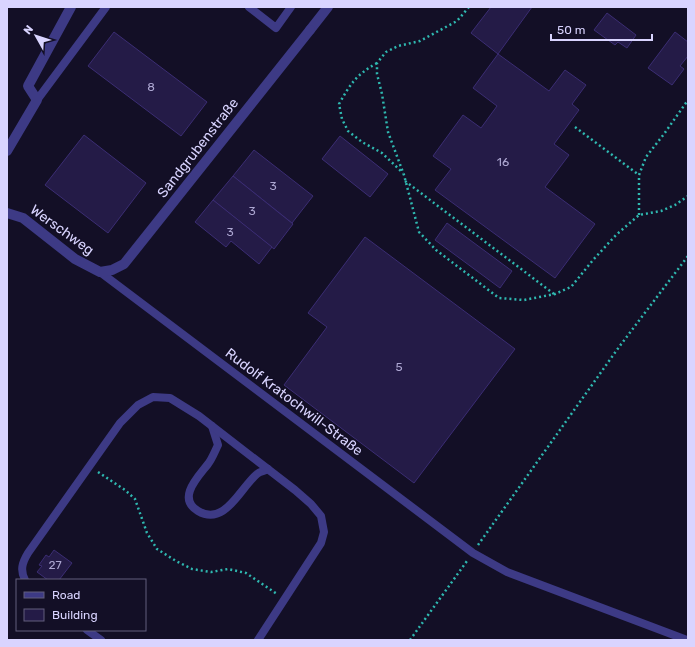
<svg xmlns="http://www.w3.org/2000/svg" width="695" height="647" font-family="Rubik,sans-serif">
<rect width="100%" height="100%" fill="#130f26"/>
<!-- building -->
<g fill="#241b47" stroke="#3b2d73">
<polygon points="491,7 532,7 498,54 471,33"/>
<polygon points="607,13 636,35 627,48 618,42 615,45 594,30"/>
<polygon points="114,32 207,102 181,136 88,66"/>
<polygon points="675,32 688,42 688,56 680,66 684,69 672,85 648,68"/>
<polygon points="498,54 549,91 565,70 586,85 572,104 579,110 554,144 569,155 545,187 595,224 555,278 435,190 451,169 433,156 463,115 481,128 497,106 473,88"/>
<polygon points="84,135 146,183 108,233 45,185"/>
<polygon points="340,136 388,174 370,197 322,159"/>
<polygon points="254,150 313,196 292,223 233,176"/>
<polygon points="233,176 293,224 274,249 213,200"/>
<polygon points="213,200 272,247 259,264 231,241 226,247 195,222"/>
<polygon points="447,223 512,271 500,288 435,240"/>
<polygon points="365,237 515,349 414,483 284,385 327,327 308,313"/>
<polygon points="54,550 72,563 59,580 48,580 37,572 42,566 39,565 46,555 49,557"/>
</g>
<g fill="none" stroke-linecap="round" stroke-linejoin="round">
<!-- path -->
<g stroke="#2fb8b0" stroke-width="2.5" stroke-dasharray="2 3" stroke-linecap="butt">
<polyline points="469,7 457,21 420,41 398,46 386,52 377,63 377,74 382,94 388,132 404,175 419,232 436,250 499,298 524,300 555,294 571,287 593,260 616,235 639,215 661,211 675,205 688,196"/>
<path d="M377 63C356 75 351 83 339 104L342 119 348 131 362 142 382 153 403 173"/>
<polyline points="575,127 639,175"/>
<polyline points="405,181 554,294"/>
<polyline points="639,215 639,175 646,157 664,134 688,100"/>
<polyline points="98,472 125,490 135,499 147,533 157,549 176,561 192,569 211,572 228,569 246,573 277,594"/>
<polyline points="478,545 619,347 688,256"/>
<polyline points="410,640 467,561"/>
</g>
<!-- service -->
<g stroke="#3d3a85" stroke-width="8">
<polyline points="249,7 276,28 291,7"/>
<polyline points="37,100 106,7"/>
<polyline points="100,272 473,553 507,572 687,640"/>
<path d="M212 426 218 445C215 451 212 459 208 464 199 476 176 498 198 511 225 527 240 488 257 474 260 471 265 471 268 469"/>
<path d="M25 580C20 570 22 563 28 553L120 423 138 405 153 397 170 398 199 416 295 490 311 504 321 516 324 532 321 543 258 640"/>
<polyline points="87,630 101,640"/>
</g>
<!-- minor -->
<g stroke="#3d3a85" stroke-width="10">
<polyline points="310,30 328,7"/>
<polyline points="7,151 37,100 28,86 71,7"/>
</g>
<!-- tertiary -->
<polyline stroke="#3d3a85" stroke-width="10" points="7,213 23,218 75,259 100,272 112,270 124,264 310,30"/>
</g>
<g text-anchor="middle" dominant-baseline="central" stroke-width="3" stroke-linejoin="round" paint-order="stroke">
<!-- number labels -->
<g font-size="12" fill="#aca6d1">
<text x="151" y="87">8</text>
<text x="503" y="162">16</text>
<text x="273" y="186">3</text>
<text x="252" y="211">3</text>
<text x="230" y="232">3</text>
<text x="399" y="367">5</text>
<text x="55" y="565">27</text>
</g>
<!-- street labels -->
<g font-size="14" fill="#d9d4ff" stroke="#130f26">
<text transform="translate(198 148) rotate(-52)">Sandgrubenstraße</text>
<text transform="translate(62 230) rotate(36)">Werschweg</text>
<text transform="translate(294 402) rotate(37)">Rudolf Kratochwill-Straße</text>
</g>
</g>
<!-- border -->
<rect width="695" height="647" fill="none" stroke="#d9d4ff" stroke-width="16"/>
<!-- legend -->
<rect x="16" y="579" width="130" height="52" fill="#130f26" stroke="#625e7d"/>
<rect x="24" y="592" width="20" height="6" fill="#3d3a85" stroke="#625e7d"/>
<text x="52" y="599" font-size="12" fill="#d9d4ff">Road</text>
<rect x="24" y="609" width="20" height="12" fill="#241b47" stroke="#625e7d"/>
<text x="52" y="619" font-size="12" fill="#d9d4ff">Building</text>
<!-- north arrow -->
<g transform="translate(36 36) rotate(309)" stroke="#130f26" stroke-width="3" paint-order="stroke">
<path d="M0-3L7 15L0 10L-7 15Z" fill="#d9d4ff"/>
<text y="-6" font-size="11" font-weight="bold" text-anchor="middle" fill="#d9d4ff">N</text>
</g>
<!-- scale -->
<path d="M551 34v6h101v-6" fill="none" stroke="#d9d4ff" stroke-width="2"/>
<text x="557" y="34" font-size="12" fill="#d9d4ff" stroke="#130f26" stroke-width="3" paint-order="stroke">50 m</text>
</svg>
